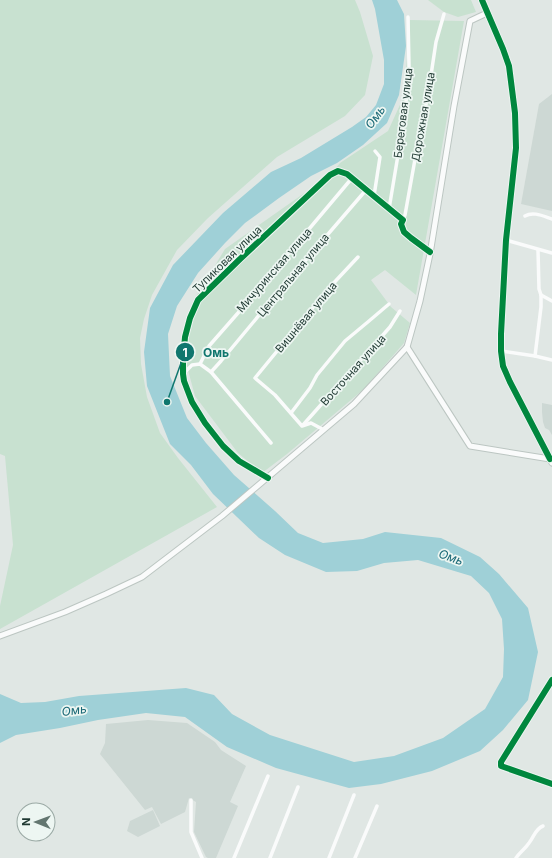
<svg xmlns="http://www.w3.org/2000/svg" width="552" height="858" font-family="Inter,sans-serif">
<rect width="100%" height="100%" fill="#e0e7e4"/>
<!-- built -->
<g fill="#cdd8d4">
<polygon points="552,94 552,211 521,204 539,104"/>
<polygon points="542,403 552,405 552,435 549,430 545,428 543,422 542,412"/>
<polygon points="148,720 187,723 215,742 221,750 246,766 230,802 238,806 216,858 208,858 206,857 194,832 196,802 189,798 185,812 161,824 152,807 145,810 100,754 105,743 106,724"/>
<polygon points="153,810 160,826 138,837 127,831 130,821"/>
</g>
<!-- green -->
<g fill="#c8e1d0">
<polygon points="0,0 355,0 360,12 373,56 365,95 345,116 277,157 208,218 177,250 152,295 144,319 140,338 141,364 147,397 160,433 178,458 217,507 0,629 0,606 13,545 5,456 0,454"/>
<polygon points="428,0 471,0 476,12 458,17 444,12"/>
<polygon points="410,20 464,21 416,295 385,270 371,280 391,307 410,323 404,343 364,389 287,454 262,473 238,453 195,396 182,348 197,295 225,249 330,175 340,163 388,131 404,96"/>
</g>
<!-- water -->
<polygon fill="#9fd0d7" points="372,0 397,0 404,14 406,46 399,95 387,123 363,145 337,163 311,176 279,198 245,223 225,243 198,273 177,306 168,334 170,376 187,418 206,443 234,475 275,511 298,533 323,543 363,539 385,532 441,538 480,557 499,574 528,608 538,652 528,700 503,730 480,751 432,771 381,784 349,788 276,768 227,747 185,717 146,713 98,720 60,728 16,735 0,743 0,694 21,703 45,702 79,696 186,688 214,695 232,714 270,735 354,762 394,756 443,738 485,709 503,677 504,649 502,619 489,593 471,576 418,560 384,563 357,571 326,572 285,555 259,538 213,494 191,465 170,444 147,386 144,352 150,308 173,265 223,213 271,172 301,158 352,127 366,117 376,105 384,84 384,60 375,9"/>
<g fill="none" stroke-linecap="round" stroke-linejoin="round">
<!-- secondary casing -->
<g stroke="#bcc6c2" stroke-width="7">
<g id="secondary">
<polyline points="482,0 503,49 509,66 515,113 516,148 506,240 501,334 501,351 503,366 510,382 552,463"/>
<polyline points="407,347 470,446 550,459"/>
<polyline points="0,636 65,612 106,594 142,577 222,516 354,404 407,347 420,301 430,254 454,106 470,21 487,13"/>
</g>
</g>
<!-- street -->
<g stroke="#fafbfb" stroke-width="3.5">
<polyline points="374,196 380,157 375,151"/>
<polyline points="389,209 405,113 409,67 408,17"/>
<path d="M525 216C533 211 543 216 552 219"/>
<polyline points="403,220 405,215 419,137 428,95 436,42 444,14"/>
<polyline points="506,240 552,253"/>
<polyline points="541,295 552,301"/>
<polyline points="501,351 535,356 552,360"/>
<polyline points="535,356 541,307 541,295 539,289 538,250"/>
<polyline points="200,364 209,346 245,305 352,178"/>
<polyline points="211,372 271,443"/>
<polyline points="183,374 192,365 200,364 211,372 221,361 280,290 366,190"/>
<polyline points="291,413 310,388 317,375 345,341 369,321 389,304"/>
<polyline points="303,425 390,327 400,311"/>
<polyline points="324,430 311,423 302,426 275,395 255,378 329,288 358,257"/>
<polyline points="268,478 239,461 223,446 205,423 192,402 184,381 183,374 183,359 185,337 190,318 198,300 239,260 330,175 338,171 347,174 403,220 401,224 404,232 411,238 430,252"/>
<polyline points="552,680 501,762 501,766 552,784"/>
<polyline points="191,800 191,832 202,858"/>
<polyline points="234,858 268,776"/>
<polyline points="270,858 298,787"/>
<polyline points="329,858 354,795"/>
<polyline points="355,858 377,806"/>
<path d="M516 858C520 852 525 849 529 843 534 837 535 829 543 826"/>
</g>
<!-- secondary -->
<use href="#secondary" stroke="#fafbfb" stroke-width="5"/>
<!-- cycleway casing -->
<g stroke="#edf6f2" stroke-width="8">
<g id="cycleway">
<polyline points="482,0 503,49 509,66 515,113 516,148 506,240 501,334 501,351 503,366 510,382 550,459"/>
<polyline points="268,478 239,461 223,446 205,423 192,402 184,381 183,374 183,359 185,337 190,318 198,300 239,260 330,175 338,171 347,174 403,220 401,224 404,232 411,238 430,252"/>
<polyline points="552,680 501,762 501,766 552,784"/>
</g>
</g>
<!-- cycleway -->
<use href="#cycleway" stroke="#00873e" stroke-width="6"/>
</g>
<g text-anchor="middle" dominant-baseline="central" stroke-width="3.5" stroke-linejoin="round" paint-order="stroke">
<!-- street labels -->
<g font-size="11" fill="#1f3932" stroke="#edf6f2">
<text transform="translate(403 113) rotate(-83)">Береговая улица</text>
<text transform="translate(423 117) rotate(-80)">Дорожная улица</text>
<text transform="translate(227 259) rotate(-44)">Тупиковая улица</text>
<text transform="translate(274 270) rotate(-49)">Мичуринская улица</text>
<text transform="translate(293 275) rotate(-50)">Центральная улица</text>
<text transform="translate(306 317) rotate(-50)">Вишнёвая улица</text>
<text transform="translate(353 370) rotate(-48)">Восточная улица</text>
</g>
<!-- water labels -->
<g font-size="12" font-style="italic" fill="#186775" stroke="#edf6f2">
<text transform="translate(375 117) rotate(-54)">Омь</text>
<text transform="translate(451 557) rotate(20)">Омь</text>
<text transform="translate(74 710) rotate(-8)">Омь</text>
</g>
</g>
<!-- callouts -->
<path fill="none" stroke="#0f766e" stroke-width="1.5" d="M167 402L185 352"/>
<g fill="#0f766e" stroke="#edf6f2" stroke-width="1.5">
<circle cx="167" cy="402" r="4"/>
<circle cx="185" cy="352" r="10"/>
</g>
<g font-size="12" text-anchor="middle" font-weight="bold" fill="#fff">
<text x="185" y="357">1</text>
</g>
<g font-size="12" text-anchor="middle" font-weight="bold" fill="#0f766e" stroke="#edf6f2" stroke-width="3.5" stroke-linejoin="round" paint-order="stroke">
<text x="216" y="357">Омь</text>
</g>
<!-- north arrow -->
<g transform="translate(36 822) rotate(271)"><circle r="19" fill="#edf6f2" stroke="#9baaa5"/>
<path d="M0-3L7 15L0 10L-7 15Z" fill="#637670"/>
<text y="-6" font-size="11" font-weight="bold" text-anchor="middle" fill="#1f3932">N</text>
</g>
</svg>
